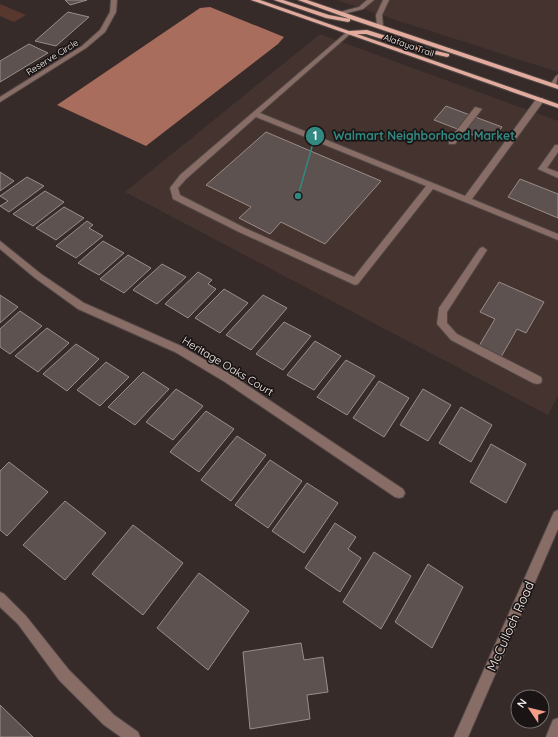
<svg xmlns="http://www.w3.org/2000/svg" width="558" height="737" font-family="Quicksand,sans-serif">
<rect width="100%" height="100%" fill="#362b29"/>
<!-- built -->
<g fill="#44332e">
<polygon points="337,0 558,0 558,72 399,21"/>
<polygon points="320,34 558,121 558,396 548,415 125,192"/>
</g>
<!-- green -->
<polygon fill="#58372f" points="0,4 26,15 14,22 0,16"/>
<!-- water -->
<polygon fill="#a96d5d" points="210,7 284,37 278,44 146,146 57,105 200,8"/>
<!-- building -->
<g fill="#5d524f" stroke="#9a8d89">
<polygon points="65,0 87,0 70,5"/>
<polygon points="68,12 89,17 56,46 35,41"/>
<polygon points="29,44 48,53 0,82 0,61"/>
<polygon points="446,106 502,127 491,142 434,120"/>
<polygon points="266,132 381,181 325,244 281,222 270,234 239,218 251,207 206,185"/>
<polygon points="0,172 14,181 0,191"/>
<polygon points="27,177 44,186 9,212 0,206 8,201 0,196"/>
<polygon points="520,179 558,194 558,218 508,197"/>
<polygon points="45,191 64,202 33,226 13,214"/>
<polygon points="64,207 84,218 56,240 36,228"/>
<polygon points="87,221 93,225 89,228 103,236 76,258 56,246"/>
<polygon points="103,241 124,253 99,275 78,263"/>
<polygon points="128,255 151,268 124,293 100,279"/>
<polygon points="162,264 186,277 157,304 133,290"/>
<polygon points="198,272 212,280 208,284 216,289 188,318 165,304"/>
<polygon points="499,282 544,302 526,333 517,329 501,357 479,346 495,319 480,312"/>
<polygon points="224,289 248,303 220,333 195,318"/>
<polygon points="0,295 18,307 0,323"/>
<polygon points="263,295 287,308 251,350 226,335"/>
<polygon points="20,311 42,326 10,354 0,347 0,329"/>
<polygon points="284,322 311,336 283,370 256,354"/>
<polygon points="47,328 69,343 38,372 15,356"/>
<polygon points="315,341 341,356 314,390 287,375"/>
<polygon points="76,344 99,359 67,391 43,374"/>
<polygon points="346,360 375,376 347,415 317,397"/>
<polygon points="106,362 129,377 100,406 77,390"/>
<polygon points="143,372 169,389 135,425 108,407"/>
<polygon points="379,381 409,398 384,437 353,418"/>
<polygon points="176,389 203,406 173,440 146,422"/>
<polygon points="423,389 451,405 428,441 400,425"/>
<polygon points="461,407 492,425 471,462 439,443"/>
<polygon points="206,411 234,429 199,472 170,452"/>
<polygon points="237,436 266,455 231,501 201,480"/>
<polygon points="491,444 526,464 506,503 470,482"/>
<polygon points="270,460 302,481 268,528 235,505"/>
<polygon points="9,462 48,492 7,536 0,530 0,471"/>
<polygon points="307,483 338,503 304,553 272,531"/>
<polygon points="65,501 106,533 65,580 23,545"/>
<polygon points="335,523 356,537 348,549 361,558 340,592 305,568"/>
<polygon points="133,525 183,563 143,615 92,574"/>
<polygon points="374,552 411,576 381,629 343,602"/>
<polygon points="428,564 463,587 432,648 395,622"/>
<polygon points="199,573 249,611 208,670 157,628"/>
<polygon points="301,643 304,660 323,657 328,692 307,695 310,719 250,729 243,652"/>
<polygon points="0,705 33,737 0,737"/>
</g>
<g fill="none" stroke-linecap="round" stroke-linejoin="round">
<!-- service casing -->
<g stroke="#514745" stroke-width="2">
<g id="service">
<polygon points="367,0 374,0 363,9 339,15 336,13 359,7"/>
<polygon points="383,0 389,0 382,15 383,26 380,28 377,26 376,15"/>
<path d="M348 31 351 33 350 34 260 113 465 196 537 98H543V102L472 199 558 234V240L433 189 358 284 355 285 239 232 173 199 170 188 180 175ZM256 117 426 186 354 277 245 228 180 195 178 188 186 179Z"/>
<polygon points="558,75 556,85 551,86 550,85 556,76"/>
<polygon points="475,107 482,109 455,144 449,144 449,140"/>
<polygon points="555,145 558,145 558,152 547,168 558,172 558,178 538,169"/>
<polygon points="483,247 487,250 447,312 447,323 457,334 541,377 542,380 541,383 537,384 533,383 451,340 437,324 439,308 480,248"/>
</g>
</g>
<!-- minor casing -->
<g stroke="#514745" stroke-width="2">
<g id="minor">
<polygon points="111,0 117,0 116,12 105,32 86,48 0,102 0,97 82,46 100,30 110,12"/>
<polygon points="0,241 41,274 84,303 181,346 233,376 403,489 405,493 403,497 399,498 395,497 225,382 175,352 78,309 35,278 0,249"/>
<polygon points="0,592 4,594 26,616 69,670 114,715 138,732 140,737 121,737 104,725 59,680 18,624 0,607"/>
<polygon points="558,718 558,737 546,737 553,720"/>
</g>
</g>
<!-- tertiary casing -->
<g stroke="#514745" stroke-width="2">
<polygon id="tertiary" points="558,510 558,529 468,737 454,737 554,512"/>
</g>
<!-- primary casing -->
<g stroke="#514745" stroke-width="2">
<g id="primary">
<polygon points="251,0 260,0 349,31 367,30 424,48 449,54 449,56 447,57 421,51 366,34 357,34 558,104 558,108"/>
<polygon points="274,0 283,0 329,15 350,19 298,0 307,0 558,85 558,89 350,19 350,21 348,22 326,18"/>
</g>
</g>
<!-- service -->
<use href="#service" fill="#886d66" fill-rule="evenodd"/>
<!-- minor -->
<use href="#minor" fill="#886d66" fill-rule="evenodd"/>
<!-- tertiary -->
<use href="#tertiary" fill="#886d66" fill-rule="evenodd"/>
<!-- primary -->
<use href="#primary" fill="#e2ab9d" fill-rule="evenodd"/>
</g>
<g text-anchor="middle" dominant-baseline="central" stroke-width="3.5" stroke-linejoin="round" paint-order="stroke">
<!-- far-street labels -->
<g font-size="9" fill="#faf3f1" stroke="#1a1514">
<text transform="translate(409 45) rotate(19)">Alafaya Trail</text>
<text transform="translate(52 57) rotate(-32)">Reserve Circle</text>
</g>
<!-- street labels -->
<g font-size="11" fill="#faf3f1" stroke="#1a1514">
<text transform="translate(228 366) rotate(31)">Heritage Oaks Court</text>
</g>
<!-- near-street labels -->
<g font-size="13" fill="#faf3f1" stroke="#1a1514">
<text transform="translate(510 626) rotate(-66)">McCulloch Road</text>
</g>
</g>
<!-- callouts -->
<path fill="none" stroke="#328982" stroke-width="1.5" d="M298 196L315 136"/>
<g fill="#328982" stroke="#1a1514" stroke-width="1.5">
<circle cx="298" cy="196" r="4"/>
<circle cx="315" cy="136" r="10"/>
</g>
<g font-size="12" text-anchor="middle" font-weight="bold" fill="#fff">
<text x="315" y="140">1</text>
</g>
<g font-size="12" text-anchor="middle" font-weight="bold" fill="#328982" stroke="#1a1514" stroke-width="3.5" stroke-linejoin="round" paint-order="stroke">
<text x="424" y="140">Walmart Neighborhood Market</text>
</g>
<!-- north arrow -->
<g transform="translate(530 709) rotate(305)"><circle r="19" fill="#1a1514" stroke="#746e6c"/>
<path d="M0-3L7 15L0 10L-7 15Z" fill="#f49e88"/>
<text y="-6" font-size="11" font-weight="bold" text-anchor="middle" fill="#faf3f1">N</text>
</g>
</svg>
